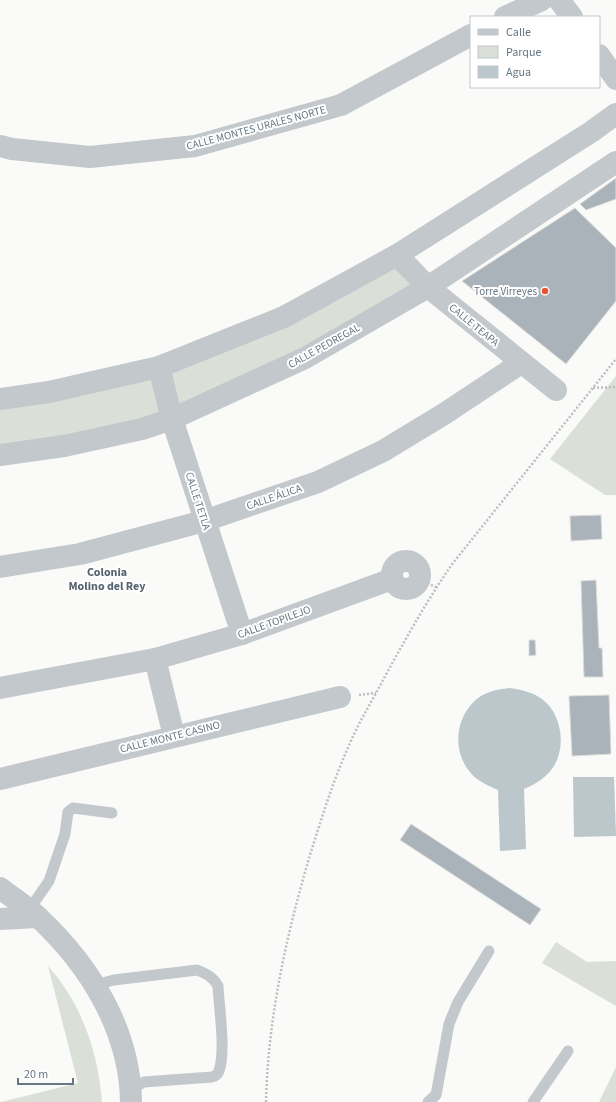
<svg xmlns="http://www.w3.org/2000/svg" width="616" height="1102" font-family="'Source Sans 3',sans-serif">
<rect width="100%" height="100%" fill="#fafaf8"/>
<!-- green -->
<g fill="#dadfd7">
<polygon points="396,257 425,287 187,408 0,453 0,401 106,381"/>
<polygon points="616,376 616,495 605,495 550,459"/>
<polygon points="556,942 587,962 616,961 616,1006 542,963"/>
<path d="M48 966C82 1004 98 1052 102 1102H1L78 1083Z"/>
<polygon points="616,1067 616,1102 599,1102"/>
</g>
<!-- water -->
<g fill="#bbc7cb">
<path d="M510 688C522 690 532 692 542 699 561 713 566 744 555 764 549 776 536 784 524 789L526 849 500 851 498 790C487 785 477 781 470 772 451 750 456 715 478 698 488 691 499 689 510 688Z"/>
<polygon points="573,777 614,777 616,836 574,837"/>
</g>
<!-- building -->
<g fill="#aab3b9" stroke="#dcdcda">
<polygon points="616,178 616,199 586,210 580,204"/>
<polygon points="575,208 616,248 616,301 566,364 462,281"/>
<polygon points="601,515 602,539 571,541 570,516"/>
<polygon points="596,580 599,648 602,648 603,677 584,677 581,581"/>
<polygon points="529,640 535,640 536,655 529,656"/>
<polygon points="609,695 611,754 572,756 569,696"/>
<polygon points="411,824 541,909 530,925 400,840"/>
</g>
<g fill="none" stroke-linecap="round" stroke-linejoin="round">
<!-- path -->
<g stroke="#bbbfc2" stroke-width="2.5" stroke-dasharray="2 2" stroke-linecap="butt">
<polyline points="593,388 616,387"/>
<polyline points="420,580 436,587"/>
<polyline points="359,695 376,693"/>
<path d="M266 1102C268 1018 286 936 310 855 321 820 332 784 347 750 357 725 371 703 383 680 405 640 427 600 453 563L616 359"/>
</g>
<!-- service -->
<g stroke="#c3c8cc" stroke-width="11">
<polyline points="29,910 49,881 65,834 68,812 73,808 112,813"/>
<path d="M95 985 114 980 197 970C207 974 213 977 218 986 219 1007 226 1052 219 1071 218 1074 216 1076 212 1077L144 1082 131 1089"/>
<polyline points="428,1102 436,1095 449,1024 458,1002 489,951"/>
<polyline points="533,1102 568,1051"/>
</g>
<!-- minor -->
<g stroke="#c3c8cc" stroke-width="22">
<polyline points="559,0 572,17"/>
<polyline points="505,17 542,0"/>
<polyline points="599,55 616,79"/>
<polyline points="0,146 12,149 90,157 195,146 341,105 471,35"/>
<polyline points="397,255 428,287 556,390"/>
<polyline points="159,367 172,419 242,634"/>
<polyline points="0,399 49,392 159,367 284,317 397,255 591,132 616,114"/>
<polyline points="0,455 64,446 142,429 172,419 305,358 428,287 616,162"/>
<circle cx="406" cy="575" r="14"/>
<polyline points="0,567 80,554 204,521 318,482 383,451 444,414 521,363"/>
<polyline points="155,659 174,736"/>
<polyline points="0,688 155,659 242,634 392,579"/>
<polyline points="0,779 340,697"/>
<polyline points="0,919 38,917"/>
</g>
<!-- tertiary -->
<path stroke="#c3c8cc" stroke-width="22" d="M0 888C13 898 27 907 39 918 90 966 130 1030 131 1102"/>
</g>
<!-- markers -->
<circle fill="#e4572e" stroke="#fff" stroke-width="1.5" cx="545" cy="291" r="4"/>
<g text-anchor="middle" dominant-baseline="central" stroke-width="4" stroke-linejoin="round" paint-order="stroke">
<!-- street labels -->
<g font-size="11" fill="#657683" stroke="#fff">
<text transform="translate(256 128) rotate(-15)">CALLE MONTES URALES NORTE</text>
<text transform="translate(474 325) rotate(39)">CALLE TEAPA</text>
<text transform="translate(324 346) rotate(-29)">CALLE PEDREGAL</text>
<text transform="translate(274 497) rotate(-19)">CALLE ÁLICA</text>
<text transform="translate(198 501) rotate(72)">CALLE TETLA</text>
<text transform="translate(274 622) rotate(-20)">CALLE TOPILEJO</text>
<text transform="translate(170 737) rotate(-14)">CALLE MONTE CASINO</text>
</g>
<!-- poi labels -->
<g font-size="11" fill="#657683" stroke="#fff" text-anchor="end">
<text x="537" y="291">Torre Virreyes</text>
</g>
<!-- neighbourhood labels -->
<g font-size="12" font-weight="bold" fill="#57646e" stroke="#fff">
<text x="107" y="572">Colonia<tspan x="107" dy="14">Molino del Rey</tspan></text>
</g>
</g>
<!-- legend -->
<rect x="470" y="16" width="130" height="72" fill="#ffffff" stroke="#c1c8cd"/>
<rect x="478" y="29" width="20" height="6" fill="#c3c8cc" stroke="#c1c8cd"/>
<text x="506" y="36" font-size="12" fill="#657683">Calle</text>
<rect x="478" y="46" width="20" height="12" fill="#dadfd7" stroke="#c1c8cd"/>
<text x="506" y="56" font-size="12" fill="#657683">Parque</text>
<rect x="478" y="66" width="20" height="12" fill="#bbc7cb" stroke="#c1c8cd"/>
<text x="506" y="76" font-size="12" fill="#657683">Agua</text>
<!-- scale -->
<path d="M18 1078v6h55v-6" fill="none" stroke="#657683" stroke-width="2"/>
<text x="24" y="1078" font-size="12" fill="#657683" stroke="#ffffff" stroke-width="3" paint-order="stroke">20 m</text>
</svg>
